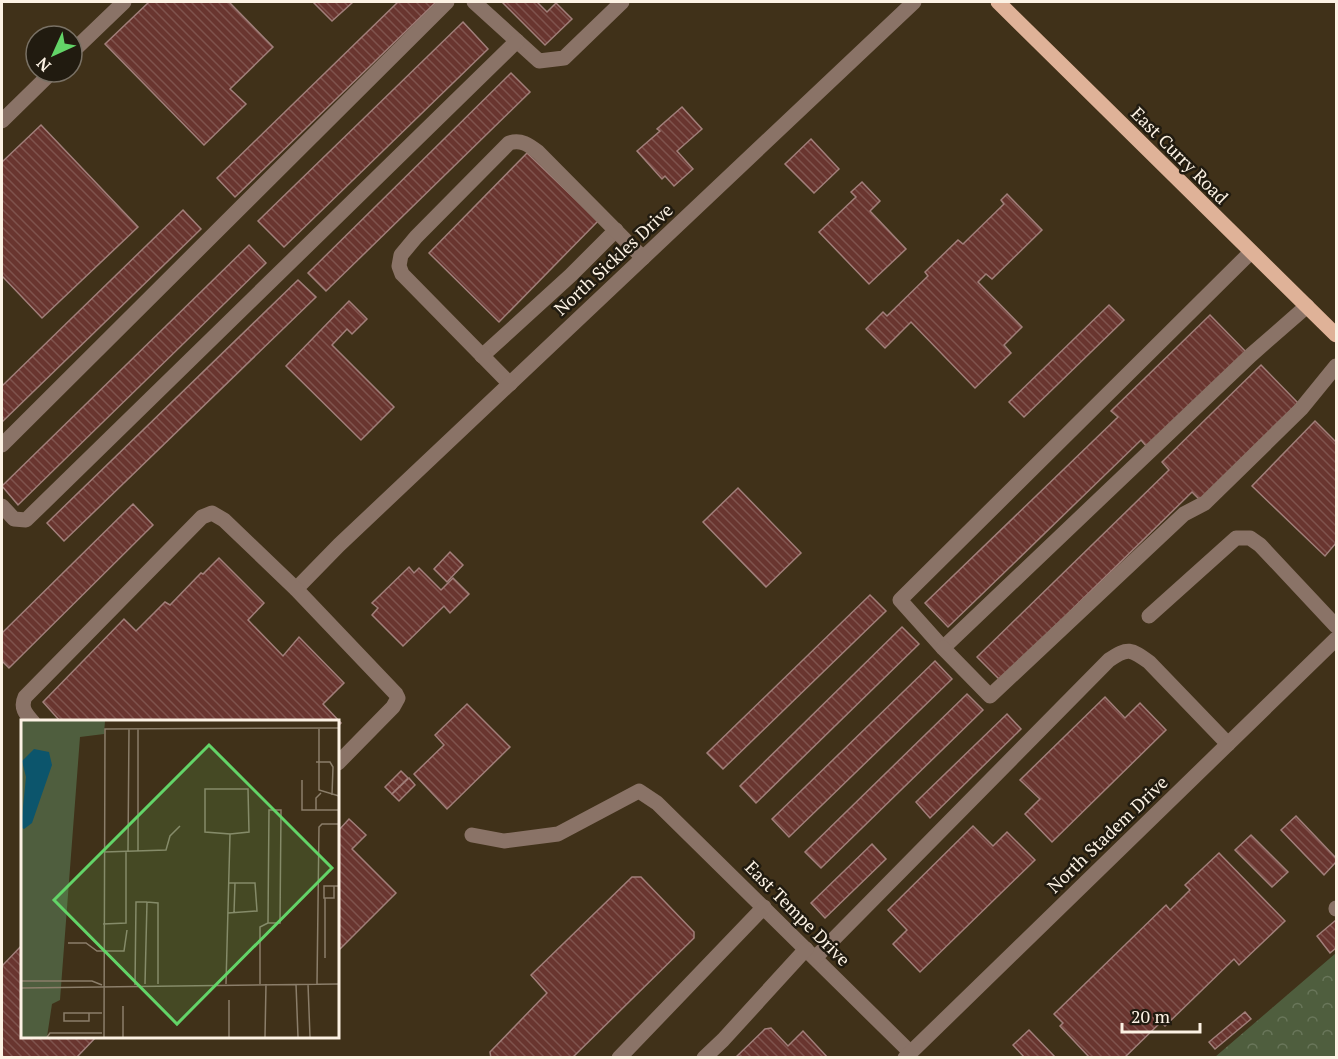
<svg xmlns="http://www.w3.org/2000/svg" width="1338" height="1059" font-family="'PT Serif',serif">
<defs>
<pattern id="park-crowns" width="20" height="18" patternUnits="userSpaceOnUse" patternTransform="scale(1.5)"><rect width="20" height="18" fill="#4f5e3e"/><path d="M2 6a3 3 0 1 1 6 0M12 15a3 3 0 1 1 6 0" fill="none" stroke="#69765a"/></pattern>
<pattern id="building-back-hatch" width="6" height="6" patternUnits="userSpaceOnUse" patternTransform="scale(1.5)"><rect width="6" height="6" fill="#69352f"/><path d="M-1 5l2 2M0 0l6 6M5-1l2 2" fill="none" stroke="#7f534d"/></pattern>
</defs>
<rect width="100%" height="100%" fill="#403119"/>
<!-- park -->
<polygon fill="url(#park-crowns)" points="1336,953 1336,1057 1214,1057 1215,1057"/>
<!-- building -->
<g fill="url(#building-back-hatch)" stroke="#a17f7a" stroke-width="1.5">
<polygon points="149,2 229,2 273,47 230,89 246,104 204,145 105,44"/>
<polygon points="313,2 353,2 332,21"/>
<polygon points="398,2 436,2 235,197 217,178"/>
<polygon points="502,2 537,2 547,12 556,3 572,19 545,45"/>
<polygon points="463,22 488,49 284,247 258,221"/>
<polygon points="511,73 530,92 326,291 308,273"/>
<polygon points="682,107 702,129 677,151 693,169 674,186 665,176 662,179 637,151 660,131 657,129"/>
<polygon points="41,125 138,227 42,318 2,276 2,162"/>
<polygon points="811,139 839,169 814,193 785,164"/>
<polygon points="527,153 598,221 499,322 429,253"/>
<polygon points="862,182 880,201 870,211 906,249 869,284 819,232 856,197 851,192"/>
<polygon points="1007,194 1042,230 992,279 986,274 978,282 1022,327 1004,345 1011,353 975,388 911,322 885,348 866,329 883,312 887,316 928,276 925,272 958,240 963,244 1004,204 1001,200"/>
<polygon points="183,210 201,229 2,422 2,386"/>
<polygon points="249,245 266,263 18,505 2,486"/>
<polygon points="298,280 316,297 64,541 47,523"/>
<polygon points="349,301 367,319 352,334 347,329 332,345 394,407 361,440 286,366"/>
<polygon points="1109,305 1124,320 1024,417 1009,402"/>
<polygon points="1210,315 1246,352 1147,447 1141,440 948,627 925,603 1118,417 1111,411"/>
<polygon points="1261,365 1298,403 1200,500 1192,492 1000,680 977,657 1169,470 1162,462"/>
<polygon points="1315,421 1336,442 1336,543 1325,556 1252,486"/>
<polygon points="738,488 801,553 766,587 703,522"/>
<polygon points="133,504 153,525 9,668 2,661 2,633"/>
<polygon points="450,552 463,565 447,582 434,569"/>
<polygon points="219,558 264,603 248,620 283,656 299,637 344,683 323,704 341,723 338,726 338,722 61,722 43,702 124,619 136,631 165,602 170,605 201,573 203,574"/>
<polygon points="409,567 414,573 419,568 441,590 453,578 469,594 450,613 444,606 403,646 372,615 378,608 372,603"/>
<polygon points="870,595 886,611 723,769 707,753"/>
<polygon points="902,627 919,644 756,803 740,786"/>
<polygon points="935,661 952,679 789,837 772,819"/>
<polygon points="967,694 983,710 821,868 805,852"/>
<polygon points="1105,697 1125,718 1140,703 1166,730 1052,842 1025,814 1040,799 1020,780"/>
<polygon points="467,704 510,747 447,809 414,774 444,745 435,735"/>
<polygon points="1007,714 1021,729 930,818 916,802"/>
<polygon points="401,771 408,778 392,794 385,787"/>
<polygon points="409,778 415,785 399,801 392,794"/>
<polygon points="1296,816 1336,858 1336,862 1324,875 1281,830"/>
<polygon points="349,819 366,835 352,849 396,893 338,951 338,831"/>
<polygon points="973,826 993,846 1007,832 1035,860 920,972 893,944 907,930 888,910"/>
<polygon points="1251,835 1288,872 1272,887 1235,850"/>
<polygon points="872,844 886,859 825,918 811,903"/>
<polygon points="1219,853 1285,921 1239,965 1234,959 1165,1026 1161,1022 1124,1058 1090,1058 1060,1026 1063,1023 1054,1014 1166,905 1170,910 1190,890 1185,885"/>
<polygon points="632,877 641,877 694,932 694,938 572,1058 491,1058 490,1052 547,993 531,975"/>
<polygon points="1336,920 1336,948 1330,953 1317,936"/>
<polygon points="22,945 22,1036 97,1036 76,1058 2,1058 2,966"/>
<polygon points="1245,1012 1251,1019 1215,1049 1209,1042"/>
<polygon points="771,1028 788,1046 803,1031 828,1058 735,1058 765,1029"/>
<polygon points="1029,1030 1056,1058 1025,1058 1013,1045"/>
</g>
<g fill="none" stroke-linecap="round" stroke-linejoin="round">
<!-- minor -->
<g stroke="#8a7367" stroke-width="15">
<polyline points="474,2 539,61 564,58 622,2"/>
<polyline points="72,52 124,2"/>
<polyline points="2,121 52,72"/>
<polyline points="1251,252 900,600 943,648 1251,355 1307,306"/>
<polyline points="482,356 571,275 616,230"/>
<path d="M510 384 402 274 399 266 401 255 416 237 509 143C521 139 529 145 538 152L643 258"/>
<polyline points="2,445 447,2"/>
<polyline points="2,506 14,519 26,520 517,41"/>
<polyline points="296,589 339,545 914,2"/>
<polyline points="1149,616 1236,538 1250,538 1260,545 1336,626"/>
<polyline points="943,648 990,696 1184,514 1205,503 1301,409 1336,366"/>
<path d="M33 722C26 714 20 708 25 697L202 517 212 513 224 520 296 589 396 694 398 698 393 707 338 763"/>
<polyline points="472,835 504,841 558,834 639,791 657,803 910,1052"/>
<polyline points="1336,909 1336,908"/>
<path d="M815 958 1109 660C1128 647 1131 649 1149 662L1228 744"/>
<polyline points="619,1058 764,907"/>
<polyline points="704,1058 723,1040 806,949"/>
<polyline points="905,1058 1336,639"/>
</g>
<!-- major -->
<polyline stroke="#dfb298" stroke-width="15" points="998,2 1336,335"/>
</g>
<g text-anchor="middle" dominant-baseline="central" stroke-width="5" stroke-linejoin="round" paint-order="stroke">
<!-- street labels -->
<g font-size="18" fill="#fcf2e4" stroke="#211b10">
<text transform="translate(1180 155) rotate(45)">East Curry Road</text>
<text transform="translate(613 259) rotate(-43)">North Sickles Drive</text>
<text transform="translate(1107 834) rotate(-44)">North Stadem Drive</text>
<text transform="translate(798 913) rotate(45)">East Tempe Drive</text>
</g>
</g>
<!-- overview -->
<g transform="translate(21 720)">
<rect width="318" height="318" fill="#403119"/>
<path d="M0 1H84L83 14 59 17 39 280 31 284 26 317H0Z" fill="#4f5e3e"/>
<path d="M13 29 28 32 31 45 11 103 3 109 0 107 5 57 1 41Z" fill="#0c556c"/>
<path fill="none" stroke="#8b7e6a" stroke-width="1.5" d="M298 8V70L318 76M295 42H309L312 47 311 75M281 60V90H295M300 73 295 78V90H317M107 131 108 9M117 131V9M83 132 145 130 149 116 159 106M313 166V178H303V166H318M207 193 236 191 234 163H208M213 193 214 163M82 204 105 203V131M47 223H65L76 231H103L106 210M304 238V178M0 261H71L81 265M124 264 126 182 137 183V264M205 264 209 114 184 112V69H227L228 112 209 114M239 264V207L247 203 248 90H260L259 203H247M275 264 277 317M287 264 289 317M296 264 298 107 301 104H318M114 265 115 182H126M0 268 318 264M102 286V317M68 293V301H43V293H81M26 317 29 313H81M83 317 84 9 318 8M208 317V280M244 317 245 264"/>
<path fill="#63d468" fill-opacity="0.15" stroke="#63d468" stroke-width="3" d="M188 25 311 148 156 304 33 180Z"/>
<rect width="318" height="318" fill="none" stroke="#fcf2e4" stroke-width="3"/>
</g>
<!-- border -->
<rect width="1338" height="1059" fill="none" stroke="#fcf2e4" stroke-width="6"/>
<!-- north arrow -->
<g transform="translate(54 54) rotate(225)"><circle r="28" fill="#211b10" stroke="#797165" stroke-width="1.5"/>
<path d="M0-4.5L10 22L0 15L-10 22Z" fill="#63d468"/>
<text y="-9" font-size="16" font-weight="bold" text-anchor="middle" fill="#fcf2e4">N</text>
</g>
<!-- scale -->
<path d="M1122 1023v9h78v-9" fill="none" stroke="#fcf2e4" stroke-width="3"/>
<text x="1131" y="1023" font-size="18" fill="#fcf2e4" stroke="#211b10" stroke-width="4.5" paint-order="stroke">20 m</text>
</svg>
